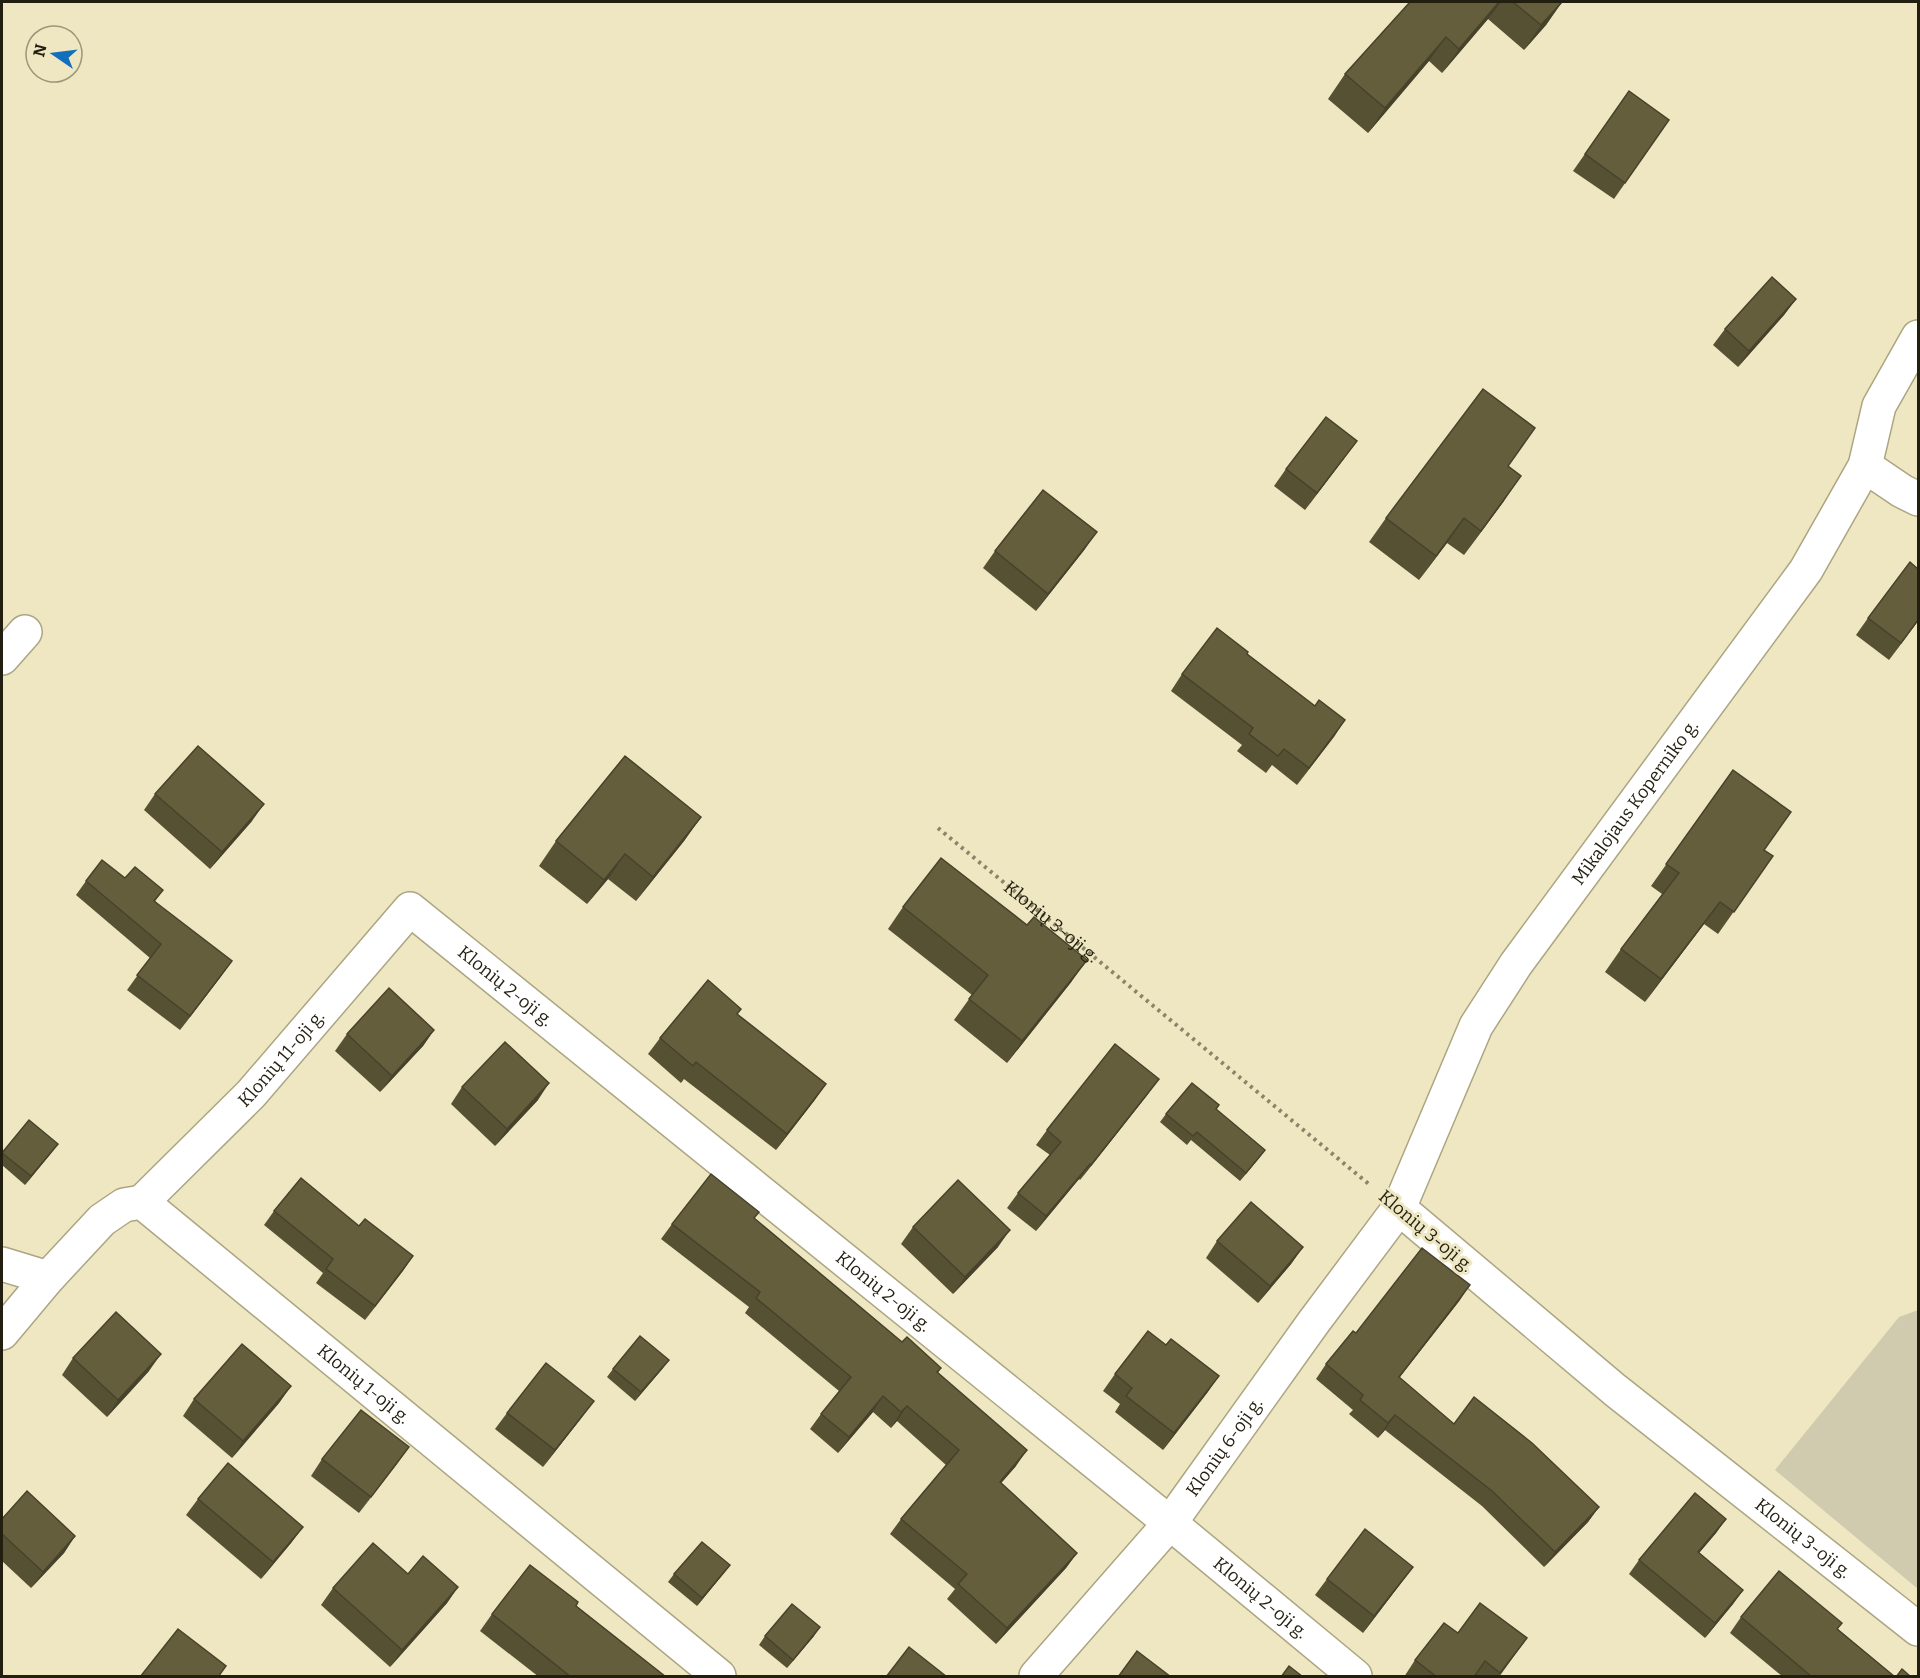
<svg xmlns="http://www.w3.org/2000/svg" width="1920" height="1678" font-family="Bitter,serif">
<rect width="100%" height="100%" fill="#eee7c1"/>
<!-- green -->
<polygon fill="#d0cbae" points="1918,1310 1918,1589 1775,1470 1899,1317"/>
<g fill="none" stroke-linecap="round" stroke-linejoin="round">
<!-- minor casing -->
<g stroke="#aca582" stroke-width="36">
<g id="minor">
<polyline points="1865,466 1902,491 1918,499"/>
<polyline points="2,658 25,632"/>
<path id="s2" d="M142 1202 251 1094 410 909 1170 1523 1355 1676"/>
<path id="s3" d="M1399 1208 1615 1390 1918 1629"/>
<path id="s4" d="M2 1264 48 1278 102 1220 124 1205 142 1202 719 1676"/>
<polyline points="2,1333 48,1278"/>
<path id="s5" d="M1036 1676 1170 1523 1313 1323 1399 1208 1476 1026 1516 964 1806 570 1865 466 1879 406 1918 337"/>
</g>
</g>
<!-- path -->
<path stroke="#89846a" stroke-width="4" stroke-dasharray="3 4.5" stroke-linecap="butt" id="s1" d="M938 828 1370 1185"/>
<!-- minor -->
<use href="#minor" stroke="#fff" stroke-width="33"/>
</g>
<!-- wall -->
<g fill="#575134">
<polygon points="1410,2 1562,2 1546,25 1524,50 1488,19 1442,73 1429,61 1368,133 1328,99 1345,74"/>
<polygon points="1629,91 1669,120 1614,199 1573,171"/>
<polygon points="1796,299 1784,315 1738,367 1713,345 1725,329"/>
<polygon points="1345,457 1305,510 1274,486 1286,469"/>
<polygon points="1508,467 1504,501 1464,555 1447,543 1419,580 1369,542 1386,518"/>
<polygon points="1085,549 1036,611 983,568 995,551"/>
<polygon points="1868,618 1918,621 1889,660 1856,635"/>
<polygon points="1247,654 1315,706 1345,720 1297,785 1272,765 1266,773 1237,751 1242,745 1171,691 1182,674"/>
<polygon points="1733,770 1764,850 1773,856 1718,934 1704,924 1645,1002 1605,972 1621,949 1662,894 1651,886"/>
<polygon points="155,794 252,821 210,869 144,810"/>
<polygon points="701,817 684,841 636,901 608,879 587,904 539,866 556,841"/>
<polygon points="125,878 163,890 155,901 222,975 180,1030 127,990 150,958 76,895 86,881"/>
<polygon points="903,907 1072,981 1007,1063 954,1020 972,995 888,929"/>
<polygon points="741,1009 737,1014 826,1084 814,1101 776,1150 684,1079 681,1083 648,1054 660,1038"/>
<polygon points="434,1030 423,1046 380,1092 335,1051 347,1034"/>
<polygon points="462,1087 538,1100 495,1146 451,1104"/>
<polygon points="1148,1094 1080,1180 1079,1179 1036,1231 1007,1208 1018,1193 1050,1155 1036,1145 1047,1130"/>
<polygon points="1216,1109 1259,1158 1240,1181 1191,1140 1187,1145 1160,1122 1166,1114"/>
<polygon points="29,1120 52,1152 25,1185 2,1165 2,1154"/>
<polygon points="274,1211 359,1226 413,1256 365,1320 316,1283 323,1273 264,1225"/>
<polygon points="754,1218 902,1342 941,1368 938,1373 1016,1466 1001,1483 1077,1553 1066,1568 996,1644 947,1599 955,1589 890,1534 901,1519 946,1465 897,1421 891,1428 873,1412 838,1453 810,1429 821,1414 839,1391 745,1313 749,1307 661,1239 672,1224"/>
<polygon points="913,1227 998,1247 953,1294 901,1244"/>
<polygon points="1217,1241 1303,1247 1291,1264 1258,1303 1206,1258"/>
<polygon points="1460,1300 1399,1378 1454,1424 1599,1507 1588,1522 1544,1567 1482,1506 1385,1430 1378,1438 1349,1414 1353,1410 1316,1379 1326,1364 1356,1333"/>
<polygon points="1166,1345 1219,1376 1207,1393 1163,1450 1115,1412 1120,1404 1103,1391 1115,1374"/>
<polygon points="73,1358 149,1371 107,1417 62,1375"/>
<polygon points="663,1368 635,1401 607,1377 613,1369"/>
<polygon points="291,1386 279,1403 232,1458 183,1416 194,1399"/>
<polygon points="507,1413 582,1417 543,1467 495,1429"/>
<polygon points="409,1447 359,1513 311,1476 322,1459"/>
<polygon points="198,1499 303,1527 291,1543 261,1579 186,1515"/>
<polygon points="2,1519 75,1536 64,1553 31,1588 2,1561"/>
<polygon points="1726,1519 1716,1533 1699,1553 1743,1590 1733,1604 1705,1638 1629,1574 1639,1560"/>
<polygon points="730,1565 724,1573 697,1606 668,1582 674,1574"/>
<polygon points="1413,1567 1401,1583 1363,1633 1315,1595 1327,1579"/>
<polygon points="408,1574 458,1587 447,1603 390,1667 321,1605 333,1588"/>
<polygon points="576,1606 666,1677 539,1677 480,1631 492,1614"/>
<polygon points="1741,1617 1838,1629 1895,1677 1783,1677 1730,1633"/>
<polygon points="1458,1633 1527,1638 1499,1677 1404,1677 1415,1660"/>
<polygon points="765,1636 814,1636 787,1668 759,1645"/>
</g>
<!-- shaded-wall -->
<g fill="#47422b">
<polygon points="1499,2 1501,2 1488,19 1442,73 1459,49"/>
<polygon points="1562,2 1546,25 1524,50 1541,25"/>
<polygon points="1446,37 1429,61 1368,133 1385,108"/>
<polygon points="1796,299 1784,315 1738,367 1749,351"/>
<polygon points="1357,441 1345,457 1305,510 1317,493"/>
<polygon points="1521,476 1504,501 1464,555 1481,531"/>
<polygon points="1464,518 1447,543 1419,580 1436,556"/>
<polygon points="1097,532 1085,549 1036,611 1048,594"/>
<polygon points="1918,620 1918,621 1889,660 1901,643"/>
<polygon points="1345,720 1334,737 1297,785 1309,768"/>
<polygon points="264,804 252,821 210,869 222,852"/>
<polygon points="701,817 684,841 636,901 653,877"/>
<polygon points="625,854 608,879 587,904 604,880"/>
<polygon points="1720,902 1704,924 1645,1002 1661,979"/>
<polygon points="1087,960 1072,981 1007,1063 1022,1041"/>
<polygon points="232,961 222,975 180,1030 190,1016"/>
<polygon points="434,1030 423,1046 380,1092 392,1076"/>
<polygon points="1159,1079 1148,1094 1080,1180 1091,1165"/>
<polygon points="549,1083 538,1100 495,1146 507,1129"/>
<polygon points="826,1084 814,1101 776,1150 787,1134"/>
<polygon points="58,1144 52,1152 25,1185 31,1176"/>
<polygon points="1265,1150 1259,1158 1240,1181 1246,1173"/>
<polygon points="1090,1164 1079,1179 1036,1231 1046,1216"/>
<polygon points="1010,1230 998,1247 953,1294 965,1277"/>
<polygon points="1303,1247 1291,1264 1258,1303 1270,1286"/>
<polygon points="413,1256 403,1271 365,1320 375,1306"/>
<polygon points="1470,1285 1460,1300 1388,1392 1399,1377"/>
<polygon points="161,1354 149,1371 107,1417 118,1400"/>
<polygon points="669,1360 663,1368 635,1401 641,1392"/>
<polygon points="1219,1376 1207,1393 1163,1450 1174,1433"/>
<polygon points="291,1386 279,1403 232,1458 243,1441"/>
<polygon points="883,1396 873,1412 838,1453 849,1437"/>
<polygon points="594,1401 582,1417 543,1467 555,1450"/>
<polygon points="907,1406 897,1421 891,1428 901,1412"/>
<polygon points="1395,1415 1385,1430 1378,1438 1388,1423"/>
<polygon points="409,1447 397,1464 359,1513 371,1497"/>
<polygon points="1027,1450 1016,1466 989,1497 1000,1482"/>
<polygon points="1599,1507 1588,1522 1544,1567 1555,1552"/>
<polygon points="1726,1519 1716,1533 1688,1566 1698,1552"/>
<polygon points="303,1527 291,1543 261,1579 273,1562"/>
<polygon points="75,1536 64,1553 31,1588 43,1572"/>
<polygon points="1077,1553 1066,1568 996,1644 1007,1628"/>
<polygon points="730,1565 724,1573 697,1606 702,1598"/>
<polygon points="1413,1567 1401,1583 1363,1633 1374,1616"/>
<polygon points="458,1587 447,1603 390,1667 402,1650"/>
<polygon points="1743,1590 1733,1604 1705,1638 1715,1623"/>
<polygon points="820,1627 814,1636 787,1668 793,1660"/>
</g>
<!-- building -->
<g fill="#655e3d" stroke="#47422b" stroke-width="1.5">
<polygon points="1410,2 1499,2 1459,49 1446,37 1385,108 1345,74"/>
<polygon points="1513,2 1562,2 1541,25"/>
<polygon points="1629,91 1669,120 1625,183 1585,154"/>
<polygon points="1772,277 1796,299 1749,351 1725,329"/>
<polygon points="1483,389 1535,428 1508,466 1521,476 1481,531 1464,518 1436,556 1386,518"/>
<polygon points="1326,417 1357,441 1317,493 1286,469"/>
<polygon points="1043,490 1097,532 1048,594 995,551"/>
<polygon points="1910,562 1918,569 1918,620 1901,643 1868,618"/>
<polygon points="1217,628 1248,652 1247,654 1315,706 1319,700 1345,720 1309,768 1284,749 1278,756 1249,734 1253,728 1182,674"/>
<polygon points="198,746 264,804 222,852 155,794"/>
<polygon points="625,756 701,817 653,877 625,854 604,880 556,841"/>
<polygon points="1733,770 1791,812 1764,850 1773,856 1734,912 1720,902 1661,979 1621,949 1679,873 1666,864"/>
<polygon points="941,858 1027,925 1034,917 1087,960 1022,1041 969,999 988,975 903,907"/>
<polygon points="102,860 125,878 135,867 163,890 154,901 232,961 190,1016 137,975 161,944 86,881"/>
<polygon points="708,980 741,1009 737,1014 826,1084 787,1134 696,1062 693,1066 660,1038"/>
<polygon points="389,988 434,1030 392,1076 347,1034"/>
<polygon points="505,1042 549,1083 507,1129 462,1087"/>
<polygon points="1115,1044 1159,1079 1091,1165 1090,1164 1046,1216 1018,1193 1061,1142 1047,1130"/>
<polygon points="1192,1083 1219,1105 1216,1109 1265,1150 1246,1173 1197,1132 1193,1136 1166,1114"/>
<polygon points="29,1120 58,1144 31,1176 2,1153"/>
<polygon points="711,1174 759,1212 754,1218 902,1342 907,1337 941,1368 937,1372 1027,1450 1000,1482 1077,1553 1007,1628 958,1584 967,1574 901,1519 959,1450 907,1406 901,1412 883,1396 849,1437 821,1414 851,1377 756,1298 760,1292 672,1224"/>
<polygon points="301,1178 359,1226 365,1219 413,1256 375,1306 326,1269 333,1259 274,1211"/>
<polygon points="958,1180 1010,1230 965,1277 913,1227"/>
<polygon points="1251,1202 1303,1247 1270,1286 1217,1241"/>
<polygon points="1422,1248 1470,1285 1399,1377 1454,1424 1474,1397 1532,1443 1599,1507 1555,1552 1492,1491 1395,1415 1388,1423 1360,1400 1363,1395 1326,1364 1353,1331 1356,1333"/>
<polygon points="116,1312 161,1354 118,1400 73,1358"/>
<polygon points="1148,1331 1166,1345 1171,1339 1219,1376 1174,1433 1126,1396 1132,1388 1115,1374"/>
<polygon points="640,1336 669,1360 641,1392 613,1369"/>
<polygon points="242,1344 291,1386 243,1441 194,1399"/>
<polygon points="546,1363 594,1401 555,1450 507,1413"/>
<polygon points="361,1410 409,1447 371,1497 322,1459"/>
<polygon points="228,1463 303,1527 273,1562 198,1499"/>
<polygon points="27,1491 75,1536 43,1572 2,1534 2,1519"/>
<polygon points="1695,1493 1726,1519 1698,1552 1743,1590 1715,1623 1639,1560"/>
<polygon points="1365,1529 1413,1567 1374,1616 1327,1579"/>
<polygon points="702,1542 730,1565 702,1598 674,1574"/>
<polygon points="373,1543 408,1574 423,1556 458,1587 402,1650 333,1588"/>
<polygon points="530,1565 578,1602 576,1606 666,1677 571,1677 492,1614"/>
<polygon points="1779,1571 1842,1623 1837,1629 1895,1677 1812,1677 1741,1617"/>
<polygon points="1480,1603 1527,1638 1500,1673 1485,1661 1474,1677 1437,1677 1415,1660 1444,1623 1458,1633"/>
<polygon points="792,1604 820,1627 793,1660 765,1636"/>
<polygon points="178,1629 226,1666 218,1677 140,1677"/>
<polygon points="909,1647 947,1677 886,1677"/>
<polygon points="1137,1651 1171,1677 1118,1677"/>
<polygon points="1289,1666 1303,1677 1281,1677"/>
<polygon points="1902,1669 1911,1677 1896,1677"/>
</g>
<g text-anchor="middle" dominant-baseline="central" stroke-width="6" stroke-linejoin="round" paint-order="stroke">
<!-- street labels -->
<g font-size="18" fill="#221f11" stroke="#eee7c1">
<text stroke="none"><textPath href="#s5" startOffset="1065">Mikalojaus Koperniko g.</textPath></text>
<text stroke="none"><textPath href="#s1" startOffset="147">Klonių 3-oji g.</textPath></text>
<text stroke="none"><textPath href="#s2" startOffset="520">Klonių 2-oji g.</textPath></text>
<text stroke="none"><textPath href="#s2" startOffset="200">Klonių 11-oji g.</textPath></text>
<text transform="translate(1426 1231) rotate(40)">Klonių 3-oji g.</text>
<text stroke="none"><textPath href="#s2" startOffset="1006">Klonių 2-oji g.</textPath></text>
<text stroke="none"><textPath href="#s4" startOffset="459">Klonių 1-oji g.</textPath></text>
<text stroke="none"><textPath href="#s5" startOffset="297">Klonių 6-oji g.</textPath></text>
<text stroke="none"><textPath href="#s3" startOffset="522">Klonių 3-oji g.</textPath></text>
<text stroke="none"><textPath href="#s2" startOffset="1492">Klonių 2-oji g.</textPath></text>
</g>
</g>
<!-- border -->
<rect width="1920" height="1678" fill="none" stroke="#221f11" stroke-width="6"/>
<!-- north arrow -->
<g transform="translate(54 54) rotate(284)"><circle r="28" fill="#eee7c1" stroke="#9c977b" stroke-width="1.5"/>
<path d="M0-4.5L10 22L0 15L-10 22Z" fill="#116fbc"/>
<text y="-9" font-size="16" font-weight="bold" text-anchor="middle" fill="#221f11">N</text>
</g>
</svg>
